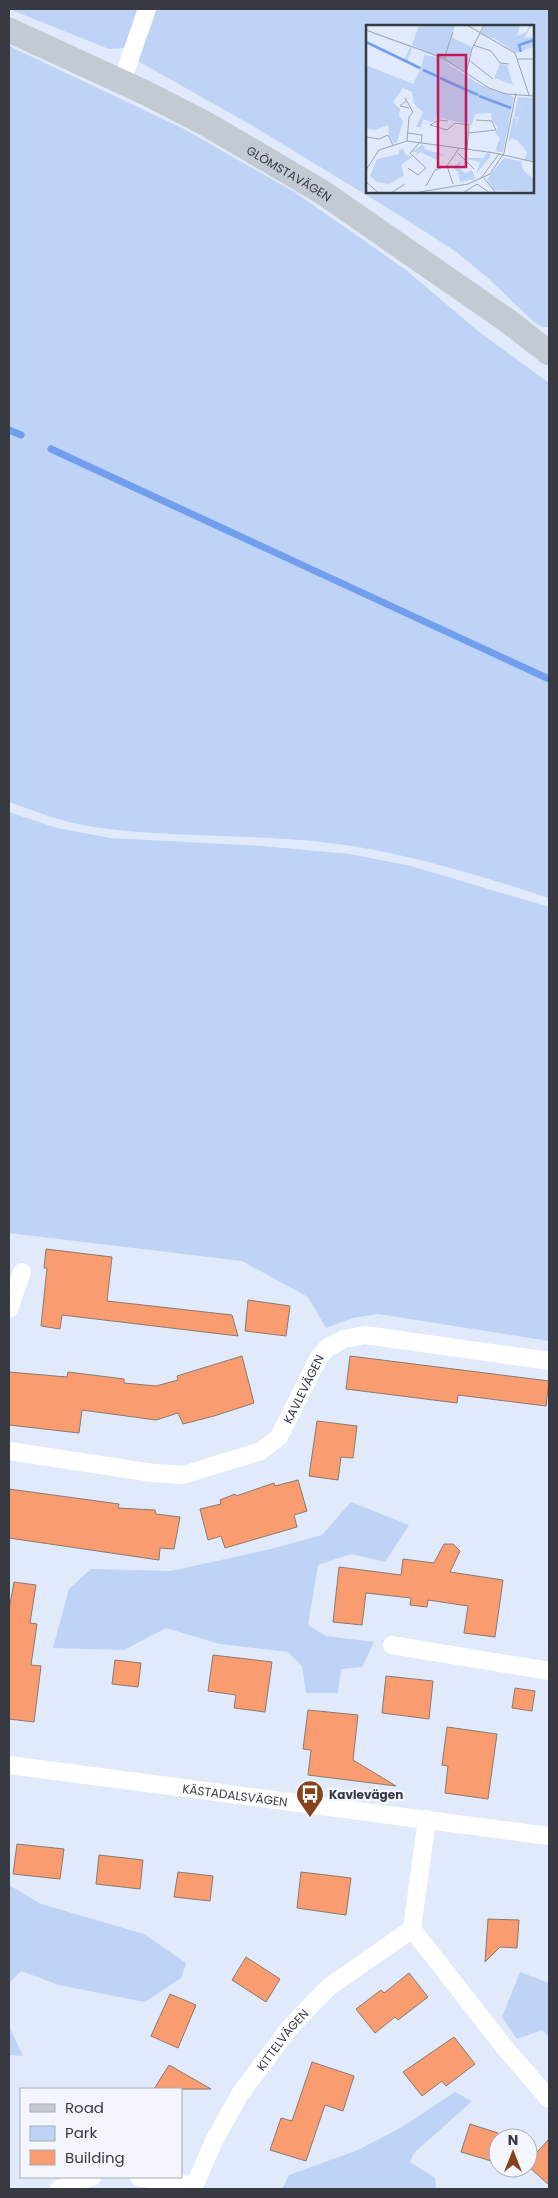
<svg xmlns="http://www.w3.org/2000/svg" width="558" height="2198" font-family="Poppins,sans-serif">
<rect width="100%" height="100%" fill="#e0eafa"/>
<!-- green -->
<g fill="#bed3f5" fill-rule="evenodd">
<polygon points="9,9 141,9 127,48 109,49"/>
<path d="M152 9H549V327H543L534 322 489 279 455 251 407 220 258 129 138 61ZM367 26H532V191H367Z"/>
<path d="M9 46 184 129 296 193 406 270 478 331 549 383V898C485 877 419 857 352 846 265 832 176 840 88 826 61 822 35 811 9 802Z"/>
<polygon points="9,812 57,828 110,838 262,846 350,854 411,866 549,907 549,1341 378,1314 352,1318 326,1328 308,1297 242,1261 9,1233"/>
<polygon points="351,1502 409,1525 385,1562 351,1554 318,1565 308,1625 326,1636 374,1642 362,1667 341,1669 338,1693 306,1693 302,1666 288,1652 220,1644 166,1628 124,1650 53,1648 69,1589 91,1569 171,1571 271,1549 322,1535"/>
<polygon points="9,1885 41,1904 144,1934 186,1963 181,1978 145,2002 59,1985 21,1971 9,1983"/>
<polygon points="520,1972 549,1983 549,2037 542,2030 517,2039 502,2017"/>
<polygon points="9,2026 23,2056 9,2055"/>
<polygon points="455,2092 472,2101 414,2153 410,2162 435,2178 436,2189 282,2189 289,2175 358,2150 402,2127"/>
</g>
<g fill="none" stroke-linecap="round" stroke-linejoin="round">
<!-- stream -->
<g stroke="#719fee" stroke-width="7">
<polyline points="9,430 21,435"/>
<polyline points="51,449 549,679"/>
</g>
</g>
<!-- building -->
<g fill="#f99c6f" stroke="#8b7971">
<polygon points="46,1249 112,1257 107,1301 232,1315 238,1336 62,1315 60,1329 41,1326 47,1268 44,1268"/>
<polygon points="248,1300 290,1306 286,1336 245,1331"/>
<polygon points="242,1356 254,1403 214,1416 183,1424 178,1413 156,1420 82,1410 79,1433 9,1425 9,1372 67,1377 68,1372 124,1379 124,1383 156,1386 178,1380 177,1376"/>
<polygon points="350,1356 549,1381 546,1406 458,1395 457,1403 346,1389"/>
<polygon points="317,1421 357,1426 353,1458 341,1457 338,1480 309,1476"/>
<polygon points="298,1480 307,1511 294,1515 297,1527 225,1548 221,1536 208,1540 200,1509 221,1504 220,1500 235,1494 236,1496 274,1483 275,1486"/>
<polygon points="9,1489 119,1504 118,1508 155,1510 156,1514 180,1517 174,1549 160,1548 159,1560 9,1538"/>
<polygon points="444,1544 453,1544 460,1551 450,1572 503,1580 495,1637 464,1633 468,1606 428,1600 427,1607 410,1605 411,1598 366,1593 362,1625 333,1622 339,1567 401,1575 403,1559 434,1563"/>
<polygon points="14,1582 36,1585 30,1623 37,1624 31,1665 41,1666 34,1722 9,1719 9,1610"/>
<polygon points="213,1655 272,1662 265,1712 234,1708 236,1695 208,1691"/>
<polygon points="115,1660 141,1663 138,1687 112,1684"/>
<polygon points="386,1676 433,1681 429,1719 382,1713"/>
<polygon points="515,1688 535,1691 532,1711 512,1708"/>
<polygon points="308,1710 358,1715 353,1760 396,1786 308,1775 311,1750 303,1749"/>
<polygon points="447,1727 497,1734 488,1799 445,1793 448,1766 442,1765"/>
<polygon points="17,1844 64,1849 60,1879 13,1874"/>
<polygon points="99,1855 143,1860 140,1889 96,1884"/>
<polygon points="178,1872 213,1876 210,1901 174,1897"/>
<polygon points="301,1872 351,1878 346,1915 297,1908"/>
<polygon points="488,1919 519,1920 517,1948 500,1947 485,1962"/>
<polygon points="246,1957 280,1979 266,2002 232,1980"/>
<polygon points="409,1973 428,1997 398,2020 395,2017 375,2033 356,2009 381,1990 384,1993"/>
<polygon points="170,1994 196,2005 178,2048 151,2036"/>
<polygon points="454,2037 475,2064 446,2086 442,2081 422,2096 403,2072"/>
<polygon points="312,2062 354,2076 343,2111 325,2105 306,2161 270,2150 281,2118 292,2121"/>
<polygon points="169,2065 211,2089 154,2089"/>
<polygon points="470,2124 498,2133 498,2163 461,2152"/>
<polygon points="549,2139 549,2185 528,2166 528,2162"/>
</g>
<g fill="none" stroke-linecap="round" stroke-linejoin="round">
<!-- minor -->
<g stroke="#fff" stroke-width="18">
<polyline points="122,81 147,9"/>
<polyline points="9,1309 22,1272"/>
<path id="s1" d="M9 1451 153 1473 183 1475 261 1451 279 1437 318 1359 327 1348 344 1339 365 1335 549 1361"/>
<polyline points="392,1645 549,1671"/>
<path id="s2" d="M9 1765 549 1836"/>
<polyline points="412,1929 505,2048 549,2099"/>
<polyline points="139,2177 193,2186"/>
<polyline points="59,2189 92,2177"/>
<path id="s3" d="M193 2189 214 2141 240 2094 290 2027 329 1987 412 1929 427 1819"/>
</g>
<!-- secondary -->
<path stroke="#c3cad3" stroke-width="25" id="s4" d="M9 30 146 93 208 125 322 192 508 321 549 353"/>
</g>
<!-- icons -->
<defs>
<g id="bus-pin" transform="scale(1.4375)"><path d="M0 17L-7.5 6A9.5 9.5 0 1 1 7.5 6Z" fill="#87411b" stroke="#f3f7fd"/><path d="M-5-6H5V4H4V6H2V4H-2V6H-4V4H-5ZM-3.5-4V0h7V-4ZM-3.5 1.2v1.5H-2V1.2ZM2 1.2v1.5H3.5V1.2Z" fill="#fff"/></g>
</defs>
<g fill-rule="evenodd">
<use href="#bus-pin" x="310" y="1794"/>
</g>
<g text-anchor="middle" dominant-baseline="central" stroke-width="4.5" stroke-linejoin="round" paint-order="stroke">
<!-- street labels -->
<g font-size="12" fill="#373b41" stroke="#f3f7fd">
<text stroke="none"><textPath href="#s4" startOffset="315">GLÖMSTAVÄGEN</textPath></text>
<text stroke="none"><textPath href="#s1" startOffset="334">KAVLEVÄGEN</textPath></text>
<text stroke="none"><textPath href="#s2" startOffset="228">KÄSTADALSVÄGEN</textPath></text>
<text stroke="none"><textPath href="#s3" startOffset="175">KITTELVÄGEN</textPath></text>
</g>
<!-- poi labels -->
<g font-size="12" font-weight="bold" fill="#373b41" stroke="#f3f7fd" text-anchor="start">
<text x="329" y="1794">Kavlevägen</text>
</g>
</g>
<!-- overview -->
<g transform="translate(366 25)">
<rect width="168" height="168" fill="#e0eafa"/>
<path d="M53 0 89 1 85 12 106 22 100 47 46 20ZM118 0H154L151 11 161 7 163 0H166L158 13 167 12V22L150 28 128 13 115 10ZM0 6 25 14 43 21 60 30 73 33 115 60 148 72 137 127H131L130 123 134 113 129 108 132 102 126 95 125 88 109 89 106 100 70 92V97H65L57 94 55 102H50L57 87 48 79 46 67 37 63 27 77 34 84 33 91 37 96 31 118H28L23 110 22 100 9 105 0 104V40L47 59 54 45 0 16 38 35 44 22ZM46 23 59 29 55 42 41 37ZM134 39 141 40 147 60 128 53ZM152 72 167 73V136H158L161 127 152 116 146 113 142 118 147 93 151 94 149 103 159 76 152 93 148 92ZM57 119 59 124 81 131 73 130V135L69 134 54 127 50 131 51 127H45ZM37 124 40 130 47 131 35 140 38 150 23 159 11 157 4 151 11 134 33 129V125ZM121 128 125 129 124 132 110 149 114 137 97 133H117ZM138 133 155 136 157 145 167 154V167L128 165 121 154ZM95 136 94 143 99 148 106 145 109 154 94 157 92 147 86 142Z" fill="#bed3f5" fill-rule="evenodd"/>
<path fill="none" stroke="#719fee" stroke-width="2.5" d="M0 17 54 43M155 27 153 20 168 15M57 45 73 52M74 53 112 70M113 71 145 83"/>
<path fill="none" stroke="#9ca4b0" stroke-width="1" d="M101 0 149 28 163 70M0 5 77 33 123 63 140 69 168 71M107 20 125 26 134 38 143 39M78 34 87 7M152 34H168M103 35 127 54M100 48 106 24 118 0M39 73 47 87 43 92 41 116M41 75 34 81 43 83M82 96 73 95 64 100 81 105 89 98 103 100 101 124M42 108 56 110 55 118M103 108 130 105 126 96 110 95M0 112 13 114 22 110 27 120M92 128 108 144M42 143 52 150 60 143 44 128 54 117M0 145 13 125 41 116 129 128 168 137M115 153 133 129M118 153 130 168M0 157 13 168M87 159 81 141 93 123M60 161 69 145 81 141M25 168 39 159M48 168 102 159 124 149 138 128 150 68M97 168 111 159 124 168"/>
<path fill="#c2185b" fill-opacity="0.15" stroke="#c2185b" stroke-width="2.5" d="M72 30H100V142H72Z"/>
<rect width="168" height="168" fill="none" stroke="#373b41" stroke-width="2.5"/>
</g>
<!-- border -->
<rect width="558" height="2198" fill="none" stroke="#373b41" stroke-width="20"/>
<!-- legend -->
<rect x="20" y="2088" width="162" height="90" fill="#f3f7fd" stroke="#a8acb2"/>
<rect x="30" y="2104" width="25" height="8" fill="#c3cad3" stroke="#a8acb2"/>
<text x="65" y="2113" font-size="15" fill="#373b41">Road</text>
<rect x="30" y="2126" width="25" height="15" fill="#bed3f5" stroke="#a8acb2"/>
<text x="65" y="2138" font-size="15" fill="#373b41">Park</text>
<rect x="30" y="2150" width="25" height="15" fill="#f99c6f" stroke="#a8acb2"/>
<text x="65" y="2163" font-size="15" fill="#373b41">Building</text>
<!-- north arrow -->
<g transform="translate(513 2153)"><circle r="24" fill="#f3f7fd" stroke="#a8acb2"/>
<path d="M0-4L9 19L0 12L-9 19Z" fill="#87411b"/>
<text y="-8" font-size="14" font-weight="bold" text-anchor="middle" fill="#373b41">N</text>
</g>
</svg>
